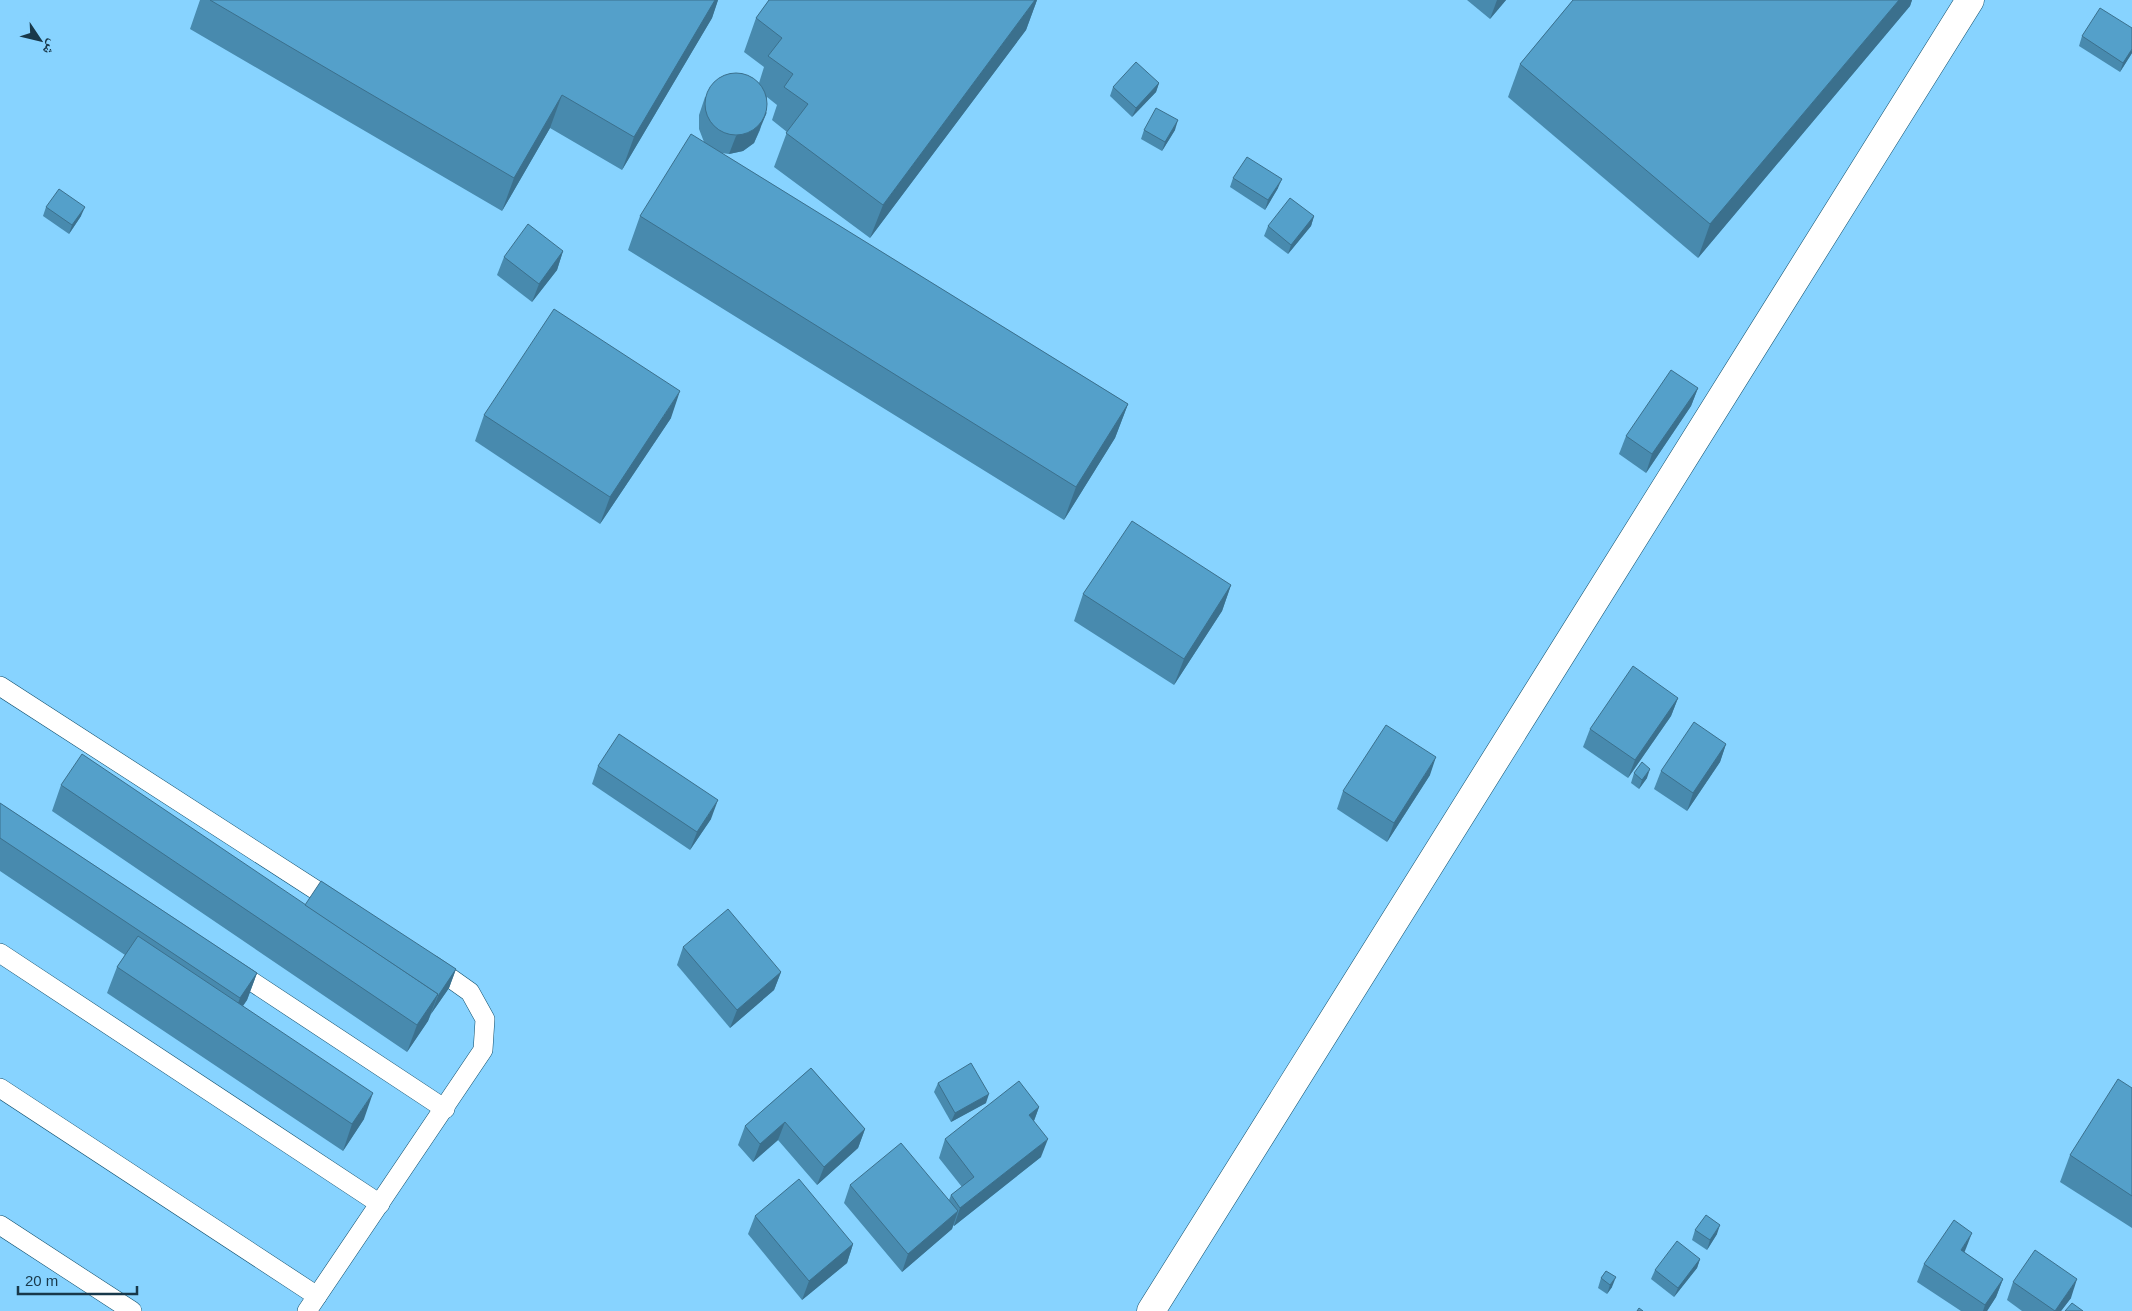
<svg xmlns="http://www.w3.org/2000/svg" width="2132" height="1311" font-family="Helvetica,'Noto Naskh Arabic',sans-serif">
<rect width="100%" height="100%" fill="#87d3ff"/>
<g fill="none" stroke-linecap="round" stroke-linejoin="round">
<!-- service casing -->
<g stroke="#0f4e6c" stroke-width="20">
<g id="service">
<polyline points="0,686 336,903"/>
<polyline points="0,953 380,1204"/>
<polyline points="233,969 445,1109"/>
<polyline points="0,1088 317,1296"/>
<polyline points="0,1225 132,1311"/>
<polyline points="307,1311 483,1050 485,1019 470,992 432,965"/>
</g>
</g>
<!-- minor casing -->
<g stroke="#0f4e6c" stroke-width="29">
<polyline id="minor" points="1151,1311 1970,0"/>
</g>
<!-- service -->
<use href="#service" stroke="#fff" stroke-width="19"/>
<!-- minor -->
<use href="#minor" stroke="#fff" stroke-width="28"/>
</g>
<!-- wall -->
<g fill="#488aae">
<polygon points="200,0 718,0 712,18 622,170 550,128 502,211 190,29"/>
<polygon points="769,0 1037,0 1026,30 870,238 774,167 787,132 772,120 777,105 767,97 760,130 754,143 743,151 729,154 721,153 1128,404 1115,438 1064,520 628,250 640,216 704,142 699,129 699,115 705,97 759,83 764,67 744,52 756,18"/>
<polygon points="1467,0 1506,0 1490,19"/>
<polygon points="1573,0 1912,0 1910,6 1698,258 1508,97 1520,64"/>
<polygon points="2082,36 2132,53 2120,72 2079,46"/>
<polygon points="1159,83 1156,92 1132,117 1110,96 1113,87"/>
<polygon points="1144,130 1175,130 1162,151 1141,139"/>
<polygon points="1233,178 1278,188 1265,210 1230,187"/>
<polygon points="46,207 81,216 69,234 43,216"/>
<polygon points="1314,216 1311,226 1288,254 1264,236 1268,226"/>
<polygon points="563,251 557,270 532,302 497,275 504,257"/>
<polygon points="1698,388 1691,406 1646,473 1619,454 1626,436"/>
<polygon points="484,415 671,418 600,524 475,441"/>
<polygon points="1231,585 1222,611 1174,685 1074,621 1083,594"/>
<polygon points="1678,698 1671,716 1628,778 1583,747 1590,729"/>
<polygon points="1726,744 1720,762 1687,811 1654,789 1661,771"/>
<polygon points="598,766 711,819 690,850 592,784"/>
<polygon points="1634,773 1647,778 1639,789 1631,783"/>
<polygon points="1430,775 1387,842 1337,809 1343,791"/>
<polygon points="61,785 305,905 456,969 449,988 431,1014 428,1021 407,1052 52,811"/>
<polygon points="0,803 257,973 247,1000 243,1006 364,1119 343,1151 107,993 117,967 125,955 0,871"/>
<polygon points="683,947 781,972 774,990 730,1028 677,965"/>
<polygon points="811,1068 865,1129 858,1148 817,1185 778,1140 753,1162 738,1145 745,1126"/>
<polygon points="938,1083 986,1103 951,1122 934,1092"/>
<polygon points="2132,1088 2132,1228 2060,1182 2070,1155"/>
<polygon points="1039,1107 1034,1121 1041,1157 954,1226 953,1225 952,1229 902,1272 844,1203 850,1185 949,1200 951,1195 962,1187 939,1158 945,1139"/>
<polygon points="755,1216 853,1244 847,1263 802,1300 748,1234"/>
<polygon points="1695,1230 1717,1234 1707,1250 1692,1240"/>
<polygon points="1965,1251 1964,1252 2003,1279 1996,1297 1987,1311 1961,1311 1917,1282 1924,1264"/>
<polygon points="1700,1259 1697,1268 1674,1297 1651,1279 1655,1270"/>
<polygon points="1606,1271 1612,1287 1607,1294 1598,1288 1601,1278"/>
<polygon points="2013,1282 2071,1298 2061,1311 2022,1311 2007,1300"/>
</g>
<!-- shaded-wall -->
<g fill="#3b708d">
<polygon points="715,0 718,0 712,18 622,170 634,137"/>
<polygon points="1035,0 1037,0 1026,30 870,238 883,205"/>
<polygon points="1497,0 1506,0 1490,19"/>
<polygon points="1899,0 1912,0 1910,6 1698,258 1710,224"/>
<polygon points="2132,49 2132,53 2120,72 2123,63"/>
<polygon points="1159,83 1156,92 1132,117 1136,108"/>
<polygon points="562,95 550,128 502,211 514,178"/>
<polygon points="767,112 754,143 743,151 729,154 736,136"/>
<polygon points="1178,120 1175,130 1162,151 1165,142"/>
<polygon points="1282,179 1278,188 1265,210 1268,200"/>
<polygon points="85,207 81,216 69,234 72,225"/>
<polygon points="1314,216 1311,226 1288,254 1291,245"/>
<polygon points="563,251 557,270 532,302 539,284"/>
<polygon points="1698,388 1691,406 1646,473 1652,454"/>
<polygon points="680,391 671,418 600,524 610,497"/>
<polygon points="1128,404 1115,438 1064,520 1076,487"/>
<polygon points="1231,585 1222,611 1174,685 1184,659"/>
<polygon points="1678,698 1671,716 1628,778 1635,760"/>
<polygon points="1726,744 1720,762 1687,811 1693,793"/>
<polygon points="1436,757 1430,775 1387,842 1394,823"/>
<polygon points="1650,769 1647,778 1639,789 1642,780"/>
<polygon points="718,800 711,819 690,850 697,832"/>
<polygon points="456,969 449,988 431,1014 438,996"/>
<polygon points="781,972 774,990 730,1028 737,1010"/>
<polygon points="257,973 247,1000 230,1024 240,998"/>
<polygon points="438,994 428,1021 407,1052 417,1025"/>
<polygon points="373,1093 364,1119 343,1151 352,1124"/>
<polygon points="989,1094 986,1103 951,1122 955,1113"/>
<polygon points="1039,1107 1032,1126 1029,1115"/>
<polygon points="785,1122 778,1140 753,1162 760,1144"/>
<polygon points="865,1129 858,1148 817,1185 824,1167"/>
<polygon points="1048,1139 1041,1157 954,1226 960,1208"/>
<polygon points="958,1211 952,1229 902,1272 908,1254"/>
<polygon points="1720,1225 1717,1234 1707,1250 1710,1240"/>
<polygon points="1972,1233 1965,1251 1954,1268 1961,1250"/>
<polygon points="853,1244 847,1263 802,1300 809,1281"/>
<polygon points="1700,1259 1697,1268 1674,1297 1678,1288"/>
<polygon points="1616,1277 1612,1287 1607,1294 1610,1285"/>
<polygon points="2003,1279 1996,1297 1987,1311 1983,1311 1985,1305"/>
<polygon points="2077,1279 2071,1298 2061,1311 2055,1311"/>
</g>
<!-- building -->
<g fill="#54a0ca" stroke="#3b708d">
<polygon points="210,0 715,0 634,137 562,95 514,178"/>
<polygon points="769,0 1035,0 883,205 786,133 808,104 784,87 793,74 768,56 782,38 756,18"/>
<polygon points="1573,0 1899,0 1710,224 1520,64"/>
<polygon points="2100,8 2132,28 2132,49 2123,63 2082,36"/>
<polygon points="1136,62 1159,83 1136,108 1113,87"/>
<circle cx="736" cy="104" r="31"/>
<polygon points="1156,108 1178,120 1165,142 1144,130"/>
<polygon points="691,134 1128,404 1076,487 640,216"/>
<polygon points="1247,157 1282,179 1268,200 1233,178"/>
<polygon points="59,189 85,207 72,225 46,207"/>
<polygon points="1290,198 1314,216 1291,245 1268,226"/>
<polygon points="528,224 563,251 539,284 504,257"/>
<polygon points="554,309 680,391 610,497 484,415"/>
<polygon points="1671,370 1698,388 1652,454 1626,436"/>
<polygon points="1132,521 1231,585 1184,659 1083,594"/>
<polygon points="1633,666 1678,698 1635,760 1590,729"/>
<polygon points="1694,722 1726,744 1693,793 1661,771"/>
<polygon points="1386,725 1436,757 1394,823 1343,791"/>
<polygon points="619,734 718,800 697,832 598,766"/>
<polygon points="82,754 438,994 417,1025 61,785"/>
<polygon points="1642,762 1650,769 1642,780 1634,773"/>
<polygon points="0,803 257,973 240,998 0,838"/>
<polygon points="321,881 456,969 438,996 437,995 438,994 305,905"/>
<polygon points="728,909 781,972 737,1010 683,947"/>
<polygon points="138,936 373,1093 352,1124 117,967"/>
<polygon points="971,1063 989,1094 955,1113 938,1083"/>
<polygon points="811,1068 865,1129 824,1167 785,1122 760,1144 745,1126"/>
<polygon points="2118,1079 2132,1088 2132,1196 2070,1155"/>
<polygon points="1019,1081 1039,1107 1029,1115 1048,1139 960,1208 951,1195 974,1177 945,1139"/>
<polygon points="901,1143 958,1211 908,1254 850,1185"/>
<polygon points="799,1179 853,1244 809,1281 755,1216"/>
<polygon points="1706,1215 1720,1225 1710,1240 1695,1230"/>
<polygon points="1954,1220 1972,1233 1961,1250 2003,1279 1985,1305 1924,1264"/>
<polygon points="1677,1241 1700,1259 1678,1288 1655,1270"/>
<polygon points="2035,1250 2077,1279 2055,1311 2013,1282"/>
<polygon points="1606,1271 1616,1277 1610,1285 1601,1278"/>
<polygon points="2072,1303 2083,1311 2065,1311"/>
<polygon points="1639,1308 1643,1311 1637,1311"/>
</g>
<!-- north arrow -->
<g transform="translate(40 40) rotate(125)" stroke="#87d3ff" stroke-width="4" paint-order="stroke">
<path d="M0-4L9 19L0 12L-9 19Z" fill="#18384a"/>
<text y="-8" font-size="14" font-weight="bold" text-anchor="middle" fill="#18384a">ش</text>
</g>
<!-- scale -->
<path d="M18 1286v8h119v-8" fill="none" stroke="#18384a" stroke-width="2.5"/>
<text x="25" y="1286" font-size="15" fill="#18384a" stroke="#87d3ff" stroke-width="4" paint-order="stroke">20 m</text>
</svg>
